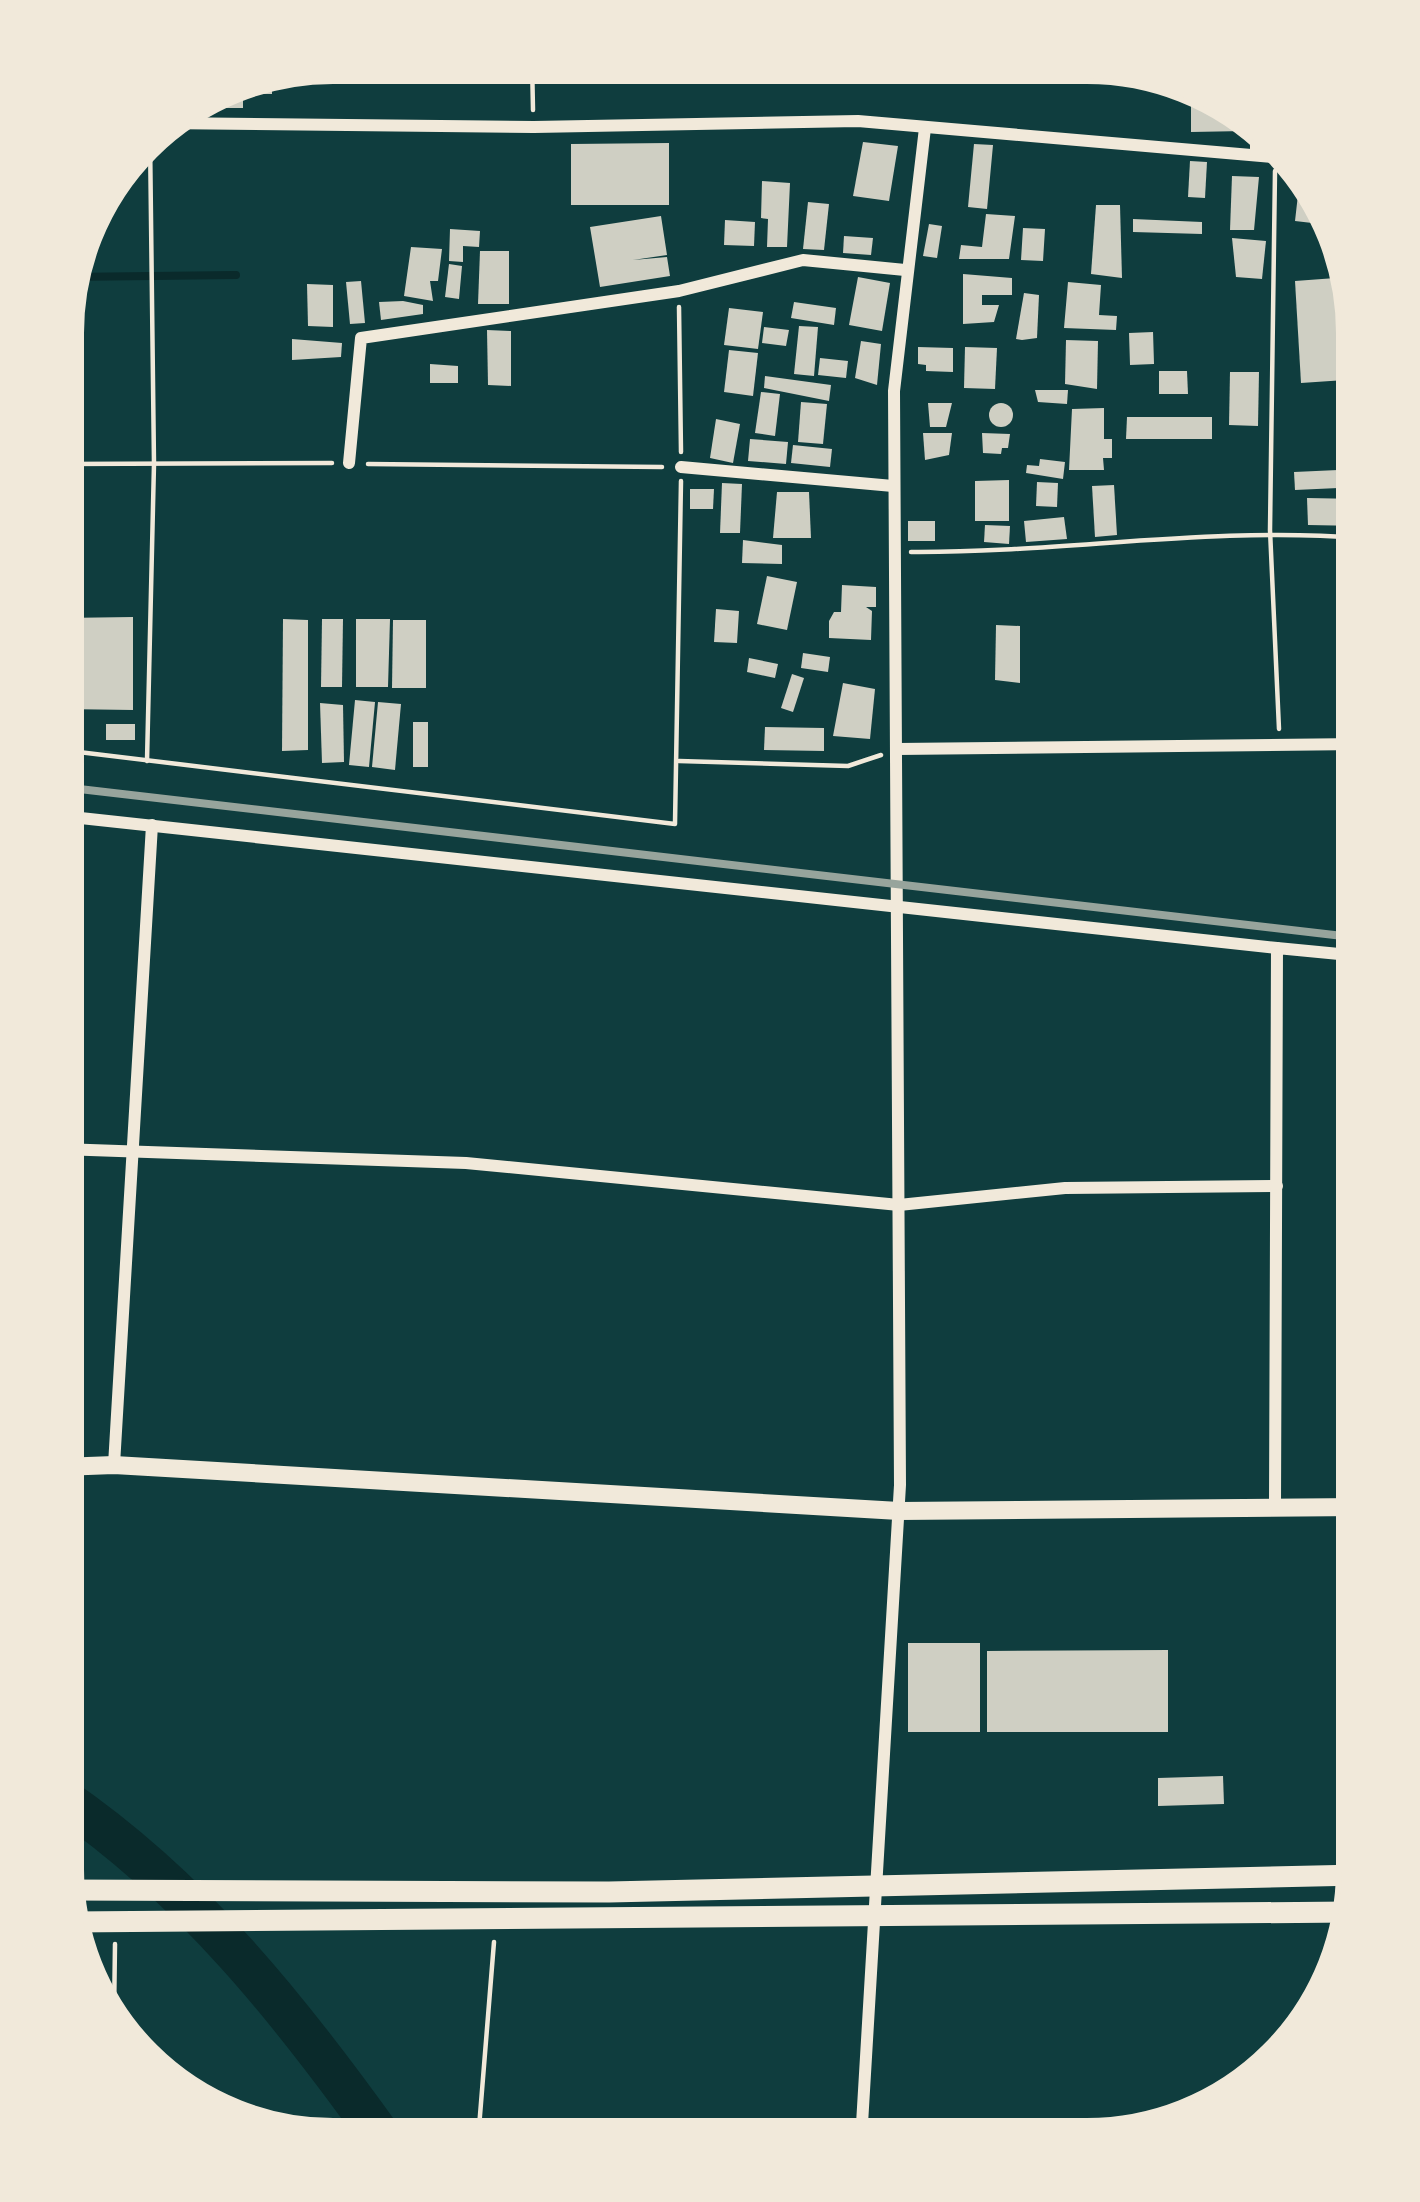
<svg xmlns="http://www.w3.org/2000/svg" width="1420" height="2202" font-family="Barlow,sans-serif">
<rect width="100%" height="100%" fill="#0f3d3e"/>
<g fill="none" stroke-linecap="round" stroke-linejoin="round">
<!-- stream -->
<polyline stroke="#0a2a2b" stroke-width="8" points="68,277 236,275"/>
<!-- river -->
<path stroke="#0a2a2b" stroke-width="42" d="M60 1797C193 1888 290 2010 383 2140"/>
</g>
<!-- building -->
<g fill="#cfcfc3">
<polygon points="272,72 272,94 243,94 243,108 185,108 229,80"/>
<polygon points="1191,88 1245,113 1245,131 1191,132"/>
<polygon points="863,142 898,146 889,201 853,196"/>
<polygon points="669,143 669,205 571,205 571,144"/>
<polygon points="974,144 993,145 987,209 968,207"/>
<polygon points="1190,161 1207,162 1205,198 1188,197"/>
<polygon points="1232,176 1259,177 1254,230 1230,230"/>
<polygon points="1300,177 1336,224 1338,226 1295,221"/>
<polygon points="762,181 790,183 787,247 767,247 768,219 761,218"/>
<polygon points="808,202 829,204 824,250 803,249"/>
<polygon points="1096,205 1120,205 1122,278 1091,274"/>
<polygon points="986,214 1015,216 1009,259 959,259 961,245 982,247"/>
<polygon points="661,216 667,255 633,260 667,257 670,276 600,287 590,227"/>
<polygon points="1133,219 1202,222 1202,234 1133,232"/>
<polygon points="725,220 755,222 754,246 724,245"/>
<polygon points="929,224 942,226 937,258 923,256"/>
<polygon points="1023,228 1045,229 1043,261 1021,260"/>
<polygon points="450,229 480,231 479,247 463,246 463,262 449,261"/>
<polygon points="844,236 873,238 871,255 843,253"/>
<polygon points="1232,238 1266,241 1262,279 1236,277"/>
<polygon points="411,247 442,249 438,281 430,281 433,301 404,296"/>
<polygon points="480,251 509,251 509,304 478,304"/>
<polygon points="449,264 462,266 459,299 445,297"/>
<polygon points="963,274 1012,278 1012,295 982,295 982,305 999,305 994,322 963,324"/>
<polygon points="858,277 890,283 882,331 849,325"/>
<polygon points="1349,277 1360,333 1360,379 1301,383 1295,281"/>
<polygon points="361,281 365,323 350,324 346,282"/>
<polygon points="1068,282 1101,285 1099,315 1117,316 1116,330 1064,328"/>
<polygon points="307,284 333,285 333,327 308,326"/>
<polygon points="1024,293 1039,295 1037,338 1022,340 1016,339"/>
<polygon points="403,301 423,305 423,314 381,320 379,302"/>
<polygon points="794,302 836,308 834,325 791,318"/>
<polygon points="729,308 763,312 758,349 724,345"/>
<polygon points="799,326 818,327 814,376 794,374"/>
<polygon points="764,327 789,330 786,346 762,343"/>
<polygon points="487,330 511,331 511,386 488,385"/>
<polygon points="1153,332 1154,364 1130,365 1129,333"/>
<polygon points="292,339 342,343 341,357 292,360"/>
<polygon points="1066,340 1098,341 1097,389 1065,384"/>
<polygon points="861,341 881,344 877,385 855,378"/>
<polygon points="918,347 953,348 953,372 926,371 926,365 918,364"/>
<polygon points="965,347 997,348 995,389 964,388"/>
<polygon points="729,350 758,353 753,396 724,392"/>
<polygon points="820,358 848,361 846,378 818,375"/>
<polygon points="430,364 458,366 458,383 430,383"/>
<polygon points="1159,371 1187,371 1188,394 1159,394"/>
<polygon points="1230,372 1259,372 1258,426 1229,425"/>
<polygon points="765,376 831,385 829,401 764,388"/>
<polygon points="1035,390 1068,390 1067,404 1038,402"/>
<polygon points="761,392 780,394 775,436 755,433"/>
<polygon points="801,402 827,404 823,444 798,442"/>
<circle cx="1001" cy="415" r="12"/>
<polygon points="928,403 952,403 946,427 930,427"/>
<polygon points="1104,408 1104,439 1112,439 1112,458 1103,458 1104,470 1069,470 1072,409"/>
<polygon points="1127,417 1212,417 1212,439 1126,439"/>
<polygon points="716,419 740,424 733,463 710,458"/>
<polygon points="923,433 952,433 949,455 925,460"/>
<polygon points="982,433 1010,434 1008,448 1002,448 1001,454 983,453"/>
<polygon points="750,439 788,442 786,464 748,461"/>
<polygon points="793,445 832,449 830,467 791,463"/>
<polygon points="1040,459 1065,462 1063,479 1026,473 1027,465 1039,466"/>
<polygon points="1360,469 1360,487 1295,490 1294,472"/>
<polygon points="1009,480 1009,521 975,521 975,481"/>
<polygon points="1037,482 1058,483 1057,507 1036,506"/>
<polygon points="722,483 742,484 740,533 720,533"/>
<polygon points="1114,485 1117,535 1095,537 1092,486"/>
<polygon points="690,489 714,489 713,509 690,509"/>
<polygon points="777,492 809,492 811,538 773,538"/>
<polygon points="1307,498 1360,499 1360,526 1308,525"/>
<polygon points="1064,517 1067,539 1026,542 1024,521"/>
<rect x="908" y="521" width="27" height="20"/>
<polygon points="985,525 1010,526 1009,544 984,542"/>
<polygon points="743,540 782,545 782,564 742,563"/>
<polygon points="767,576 797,582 787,630 757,624"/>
<polygon points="842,585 876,587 876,607 866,607 872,611 871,640 829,638 829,621 834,612 841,612"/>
<polygon points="716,609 739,611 737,643 714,642"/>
<polygon points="133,617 133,710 62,709 62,618"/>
<polygon points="283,619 308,620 308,750 282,751"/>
<polygon points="322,619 343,619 342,687 321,687"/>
<polygon points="356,619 390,619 388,687 356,687"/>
<polygon points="393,620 426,620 426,688 392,688"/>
<polygon points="996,625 1020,626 1020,683 995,680"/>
<polygon points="803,653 830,657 828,672 801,668"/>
<polygon points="749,658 778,664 775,678 747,672"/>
<polygon points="792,674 804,678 793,712 781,708"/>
<polygon points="843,683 875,689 870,739 833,736"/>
<polygon points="355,700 375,702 369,767 349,765"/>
<polygon points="378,702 401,704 395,770 372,767"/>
<polygon points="320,703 343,705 344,762 322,763"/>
<rect x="413" y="722" width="15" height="45"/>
<rect x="106" y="724" width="29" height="16"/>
<polygon points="765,727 824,728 824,751 764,750"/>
<polygon points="61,885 84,887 80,945 61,943"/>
<rect x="908" y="1643" width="72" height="89"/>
<polygon points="1168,1650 1168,1732 987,1732 987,1651"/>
<polygon points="1223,1776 1224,1804 1158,1806 1158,1778"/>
</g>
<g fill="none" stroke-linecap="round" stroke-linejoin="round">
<!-- path -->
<g stroke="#f1e9da" stroke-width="4.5">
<polyline points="532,61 533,110"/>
<polyline points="1275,171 1270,530 1279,729"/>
<polyline points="679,307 681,452"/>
<polyline points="62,464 332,463"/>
<polyline points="368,464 662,467"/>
<path d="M911 552C1061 553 1211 526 1360 538"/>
<polyline points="62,750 675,824 681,481"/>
<polyline points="147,761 154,464 150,137"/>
<polyline points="679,761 848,766 881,755"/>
<polyline points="114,2017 115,1944"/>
<polyline points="478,2140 494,1942"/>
</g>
<!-- minor -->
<g stroke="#f1e9da" stroke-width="12">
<polyline points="161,123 534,127 858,121 1285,158"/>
<polyline points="1256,152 1256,119"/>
<polyline points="349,463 361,338 679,291 803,260 905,270"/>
<polyline points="681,467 893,486"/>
<polyline points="897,749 1360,744"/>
<polyline points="62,816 1277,948"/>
<polyline points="61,1149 466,1163 899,1205 1065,1188 1277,1186"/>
<polyline points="114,1465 152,825"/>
<polyline points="1275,1504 1277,948 1360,956"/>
<polyline points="861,2141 900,1485 894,391 925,128"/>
</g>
<!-- secondary -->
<polyline stroke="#f1e9da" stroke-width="18" points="61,1467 114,1465 899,1511 1360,1507"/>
<!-- trunk -->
<g stroke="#f1e9da" stroke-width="21">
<polyline points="64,1890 609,1892 1359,1875"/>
<polyline points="71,1922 1350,1912"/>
</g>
<!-- rail -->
<polyline stroke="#97a49c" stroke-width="8" points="62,787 1360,938"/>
</g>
<!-- crop -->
<path d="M0 0H1420V2202H0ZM333 81H1087A252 252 0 0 1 1339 333V1869A252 252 0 0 1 1087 2121H333A252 252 0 0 1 81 1869V333A252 252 0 0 1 333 81Z" fill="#f1e9da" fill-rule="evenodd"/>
<path fill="none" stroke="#f1e9da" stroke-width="6" d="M333 81H1087A252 252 0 0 1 1339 333V1869A252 252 0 0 1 1087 2121H333A252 252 0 0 1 81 1869V333A252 252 0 0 1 333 81Z"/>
</svg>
